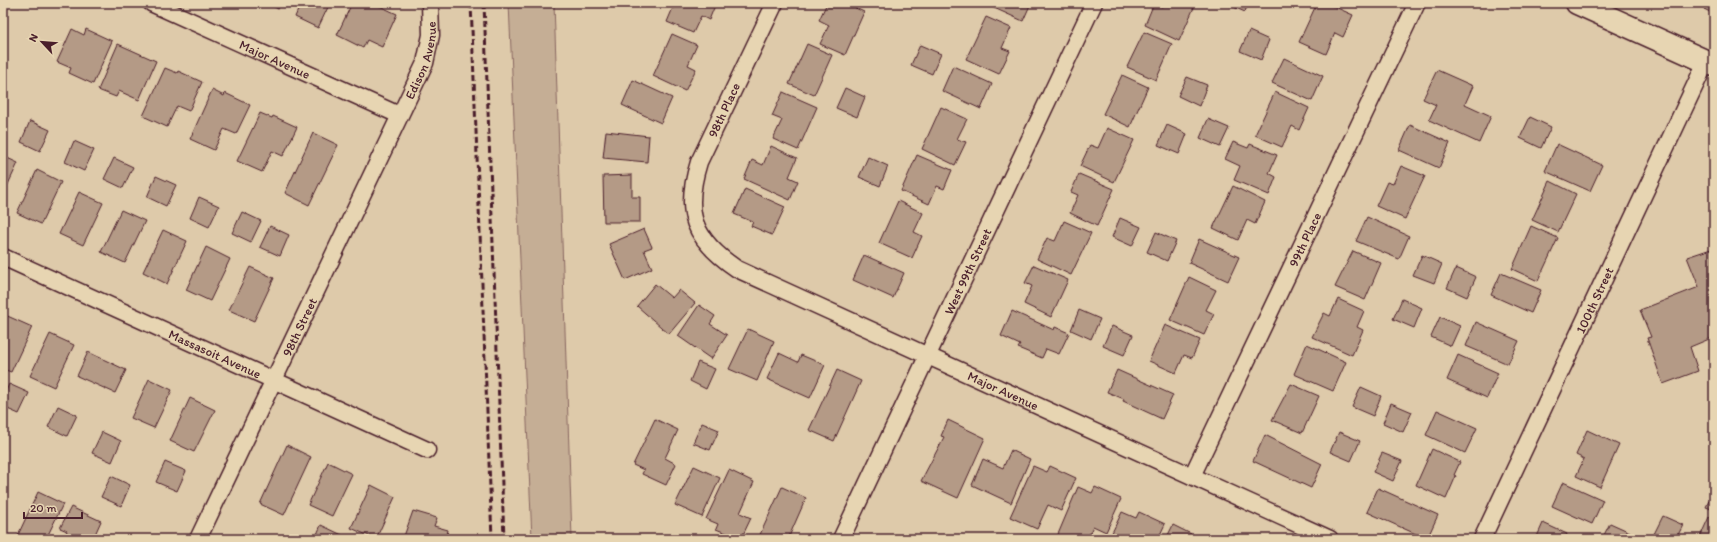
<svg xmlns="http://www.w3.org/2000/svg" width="1717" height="542" font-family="Itim,sans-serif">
<rect width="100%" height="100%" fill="#decaaa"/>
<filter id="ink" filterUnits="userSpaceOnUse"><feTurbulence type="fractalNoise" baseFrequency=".025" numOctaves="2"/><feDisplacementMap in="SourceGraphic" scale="8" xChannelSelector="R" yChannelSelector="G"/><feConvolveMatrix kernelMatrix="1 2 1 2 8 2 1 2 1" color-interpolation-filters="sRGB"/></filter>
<g filter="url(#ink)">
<!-- green -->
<polygon fill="#c5ae95" stroke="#886660" points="509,3 554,3 572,539 532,539"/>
<!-- building -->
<g fill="#b49a86" stroke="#4a1f2b">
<polygon points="267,3 281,3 278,9"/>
<polygon points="301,3 330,3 318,28 295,17"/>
<polygon points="352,3 373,3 397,14 382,47 367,40 363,48 337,35"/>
<polygon points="675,3 716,3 709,20 701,16 693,33 667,22"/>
<polygon points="827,3 845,3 864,12 845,55 820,44 829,25 819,20"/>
<polygon points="866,3 876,3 874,7"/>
<polygon points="907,3 918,3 917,7"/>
<polygon points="983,3 1031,3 1023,21"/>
<polygon points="1154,3 1162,7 1164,3 1196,3 1179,41 1145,25"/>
<polygon points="1224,3 1248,3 1245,12"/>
<polygon points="1317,3 1326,3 1353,15 1343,37 1335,33 1326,54 1299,42"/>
<polygon points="1349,3 1359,3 1358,7"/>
<polygon points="1706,3 1714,3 1714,14 1704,9"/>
<polygon points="986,17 1011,28 1002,48 1010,51 999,74 966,59"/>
<polygon points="72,29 84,35 86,29 112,41 93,84 69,73 71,68 57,62"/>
<polygon points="1249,31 1269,40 1261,60 1240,51"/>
<polygon points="1144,32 1172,44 1156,80 1127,67"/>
<polygon points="672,34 697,45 688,65 696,69 685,91 653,76"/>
<polygon points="118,44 156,61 139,100 119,91 116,97 98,90"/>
<polygon points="807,44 832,55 814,95 789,84"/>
<polygon points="920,45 941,54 932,74 911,65"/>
<polygon points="1284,58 1323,76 1312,101 1272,83"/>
<polygon points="953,66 992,84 981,109 942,91"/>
<polygon points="165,68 177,73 178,71 202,82 189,111 177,106 167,127 143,116"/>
<polygon points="1437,70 1473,86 1465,104 1491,116 1479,143 1429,120 1436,105 1423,99"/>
<polygon points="1122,75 1148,87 1130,127 1103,114"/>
<polygon points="1187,77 1207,85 1199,106 1178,96"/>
<polygon points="633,80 672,98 661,123 622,105"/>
<polygon points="845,88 865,97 857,117 836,108"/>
<polygon points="212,90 224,96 225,93 250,105 236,134 224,129 214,150 190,139"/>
<polygon points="783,92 817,107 798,150 773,139 782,120 772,116"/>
<polygon points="1275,92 1309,108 1299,130 1292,126 1282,147 1255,135"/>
<polygon points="941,107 967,119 957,139 966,142 955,165 922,149"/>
<polygon points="260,113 272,118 273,116 297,127 283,156 272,151 262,172 237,161"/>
<polygon points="1530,117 1551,127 1541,148 1520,138"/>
<polygon points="1208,119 1229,128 1220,147 1200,138"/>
<polygon points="30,121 50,130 40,151 21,142"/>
<polygon points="1167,125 1187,134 1179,154 1158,145"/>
<polygon points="1410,125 1450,143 1439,168 1399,150"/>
<polygon points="1107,128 1134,140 1114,182 1080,166 1090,145 1098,148"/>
<polygon points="606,131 649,136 647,162 603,158"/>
<polygon points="313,133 338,145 309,205 285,193"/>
<polygon points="74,141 94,150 84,171 65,162"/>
<polygon points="1233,142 1248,148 1250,144 1277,155 1269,173 1276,177 1269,195 1234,180 1240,166 1225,159"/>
<polygon points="1557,144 1602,165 1590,191 1545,171"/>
<polygon points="771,146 797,158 789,177 798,181 790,200 744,179 752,160 763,165"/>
<polygon points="917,155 952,170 944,189 937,186 929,204 901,191"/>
<polygon points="3,156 18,163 3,195"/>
<polygon points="868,157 888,166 880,186 859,177"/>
<polygon points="114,158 133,167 123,188 104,179"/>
<polygon points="1401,166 1425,176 1405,219 1376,206 1387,182 1393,184"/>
<polygon points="37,170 61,182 41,224 17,213"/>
<polygon points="1079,174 1114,189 1097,226 1070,213 1078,195 1071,192"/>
<polygon points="632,175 632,197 640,197 640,222 604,222 603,176"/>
<polygon points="156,176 176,185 166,206 147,197"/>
<polygon points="1550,181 1576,194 1558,232 1532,220"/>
<polygon points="1233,186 1265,202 1255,224 1247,220 1238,240 1213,228"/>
<polygon points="745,189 785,207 772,235 751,226 753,222 734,214"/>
<polygon points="79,192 103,203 83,245 59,234"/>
<polygon points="199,197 219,206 209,227 190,218"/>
<polygon points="898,201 923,213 914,232 922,236 912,258 879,243"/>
<polygon points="121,210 145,221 125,263 101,252"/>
<polygon points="242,212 261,221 251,242 232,233"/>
<polygon points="1367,217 1409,236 1399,259 1356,241"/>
<polygon points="1120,218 1141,227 1132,246 1112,237"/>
<polygon points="1064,221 1091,233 1071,275 1037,259 1047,238 1055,241"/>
<polygon points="270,226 289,235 280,256 260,247"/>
<polygon points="1531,226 1558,238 1538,281 1512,269"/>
<polygon points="644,229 652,247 644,250 652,268 625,280 609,244"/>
<polygon points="163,230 187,241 167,284 143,272"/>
<polygon points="1156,232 1176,241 1167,261 1147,252"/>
<polygon points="1199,239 1239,257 1228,281 1189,263"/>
<polygon points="206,247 230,259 210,301 186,290"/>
<polygon points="1714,248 1714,337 1690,347 1698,371 1663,384 1647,338 1651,337 1640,310 1699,287 1687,257"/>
<polygon points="1353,251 1381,263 1365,300 1335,287"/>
<polygon points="864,255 904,273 893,298 853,280"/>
<polygon points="1422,255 1442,264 1434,283 1413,275"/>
<polygon points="1034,265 1068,280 1051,317 1024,304 1032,286 1025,283"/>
<polygon points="250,267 274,278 254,321 229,310"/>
<polygon points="1456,268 1476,277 1467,297 1447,288"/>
<polygon points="1501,273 1541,290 1531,313 1491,295"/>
<polygon points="1189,277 1216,290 1206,310 1214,314 1204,335 1170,320"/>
<polygon points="655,284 672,298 679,290 695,303 669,334 637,306"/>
<polygon points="1338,299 1364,311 1357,327 1363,330 1352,355 1312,337 1324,313 1330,316"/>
<polygon points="1402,299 1422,308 1414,328 1393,319"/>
<polygon points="699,305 715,316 710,324 727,335 711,359 678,336"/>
<polygon points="1079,310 1100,319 1091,339 1071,330"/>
<polygon points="1012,311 1054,330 1055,327 1069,333 1059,354 1046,349 1042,358 1018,348 1020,345 1001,336"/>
<polygon points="3,314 32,327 11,372 3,369"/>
<polygon points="1440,317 1460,326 1451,346 1431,337"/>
<polygon points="1476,322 1519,341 1508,364 1466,346"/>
<polygon points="1165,325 1200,340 1192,358 1184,355 1176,373 1149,361"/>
<polygon points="1112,326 1133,335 1124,355 1103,346"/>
<polygon points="748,329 774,341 757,381 729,369"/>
<polygon points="50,334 74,345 54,387 30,376"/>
<polygon points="1307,344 1346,362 1333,391 1294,374"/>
<polygon points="88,352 126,370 115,393 77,376"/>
<polygon points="779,353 798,362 801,355 825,365 810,398 767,379"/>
<polygon points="1458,355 1498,373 1487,398 1447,380"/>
<polygon points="698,362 715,369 706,389 690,381"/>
<polygon points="837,370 861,381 834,441 809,430"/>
<polygon points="1117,370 1173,395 1162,419 1123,401 1124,399 1107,392"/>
<polygon points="149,379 172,390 154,428 131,418"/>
<polygon points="9,384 29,393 19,414 3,407 3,398"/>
<polygon points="1291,384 1319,396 1302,433 1272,420"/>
<polygon points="1361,387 1381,396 1373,416 1352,407"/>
<polygon points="190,398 215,410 194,452 170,441"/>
<polygon points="1391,403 1412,412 1403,432 1383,423"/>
<polygon points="58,406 77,415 67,436 48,427"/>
<polygon points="1437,410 1477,428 1465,453 1426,435"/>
<polygon points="655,419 678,430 665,458 676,464 666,485 642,474 644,470 633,465"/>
<polygon points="948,420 985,438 958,498 921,481 944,437 941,436"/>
<polygon points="702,423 719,430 710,450 693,443"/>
<polygon points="1587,430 1619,445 1600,487 1576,476 1584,459 1576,455"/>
<polygon points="102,432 121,441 112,462 92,453"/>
<polygon points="1339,432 1360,441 1351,461 1330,452"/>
<polygon points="1265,435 1322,464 1311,488 1253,461"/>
<polygon points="287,445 311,457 284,515 260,504"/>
<polygon points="1432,449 1460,462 1454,475 1456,476 1446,499 1416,485"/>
<polygon points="1011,450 1030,459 1011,503 972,485 983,459 1003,468"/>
<polygon points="1382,453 1402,461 1393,481 1373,472"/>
<polygon points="165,462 186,471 177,491 156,482"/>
<polygon points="328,462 352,474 332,516 308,505"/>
<polygon points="694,466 720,478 702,517 675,505"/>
<polygon points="1033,466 1047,472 1050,466 1076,478 1061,511 1048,505 1037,529 1010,517"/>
<polygon points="729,470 754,482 740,513 751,518 741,539 716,529 718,524 706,519"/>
<polygon points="111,476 130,485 121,506 101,497"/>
<polygon points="1563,482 1603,500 1592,524 1552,506"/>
<polygon points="371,485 395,497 376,539 351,528"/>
<polygon points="782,487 806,498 788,539 758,539"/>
<polygon points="1078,487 1092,493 1095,487 1121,499 1106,532 1093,526 1087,539 1056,539"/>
<polygon points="1378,488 1438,515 1427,539 1367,512"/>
<polygon points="1714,490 1714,510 1706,507"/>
<polygon points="38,492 63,504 46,539 27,539 18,535"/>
<polygon points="71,507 101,521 93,539 63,539 67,531 60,528"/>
<polygon points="413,511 437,518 434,526 448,530 446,539 403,539"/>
<polygon points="1122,512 1136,518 1139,512 1165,524 1158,539 1109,539"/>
<polygon points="1663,516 1683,525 1676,539 1659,539 1653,536"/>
<polygon points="1709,517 1714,519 1714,539 1699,539"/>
<polygon points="1543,523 1567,534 1565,539 1536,539"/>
<polygon points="1610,523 1630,532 1627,539 1602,539"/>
<polygon points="321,525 342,535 340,539 315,539"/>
<polygon points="1173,525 1191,534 1190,535 1199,539 1166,539"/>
</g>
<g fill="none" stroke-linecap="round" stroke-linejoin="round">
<!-- street casing -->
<g stroke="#4a1f2b" stroke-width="19">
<g id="street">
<path id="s1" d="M151 3 399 115"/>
<path id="s2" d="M775 3 699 162C683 213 693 239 737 269L1330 539"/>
<path id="s3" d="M3 257 427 450"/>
<path id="s4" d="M1192 476 1417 3"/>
<path id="s5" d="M198 539 425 63 431 35 430 3"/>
<path id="s6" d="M841 539 1094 3"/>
<path id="s7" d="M1482 539 1706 62"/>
</g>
</g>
<!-- secondary casing -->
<g stroke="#4a1f2b" stroke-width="25">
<polyline id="secondary" points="1577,3 1714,65"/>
</g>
<!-- street -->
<use href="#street" stroke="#e7d5b2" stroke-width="16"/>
<!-- secondary -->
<use href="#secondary" stroke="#e7d5b2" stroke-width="22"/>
<!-- rail -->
<g stroke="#4a1f2b" stroke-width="3" stroke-dasharray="6 3" stroke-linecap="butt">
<polyline points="471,3 492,539"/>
<polyline points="484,3 504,539"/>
</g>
</g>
</g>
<g text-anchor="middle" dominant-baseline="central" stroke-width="3" stroke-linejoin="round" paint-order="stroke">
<!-- street labels -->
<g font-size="13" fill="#4a1f2b" stroke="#e7d5b2">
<text stroke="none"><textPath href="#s1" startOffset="136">Major Avenue</textPath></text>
<text stroke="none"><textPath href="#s5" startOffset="529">Edison Avenue</textPath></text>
<text transform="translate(724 110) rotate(-65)">98th Place</text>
<text stroke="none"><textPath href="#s4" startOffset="262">99th Place</textPath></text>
<text stroke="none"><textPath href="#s6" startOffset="296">West 99th Street</textPath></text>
<text stroke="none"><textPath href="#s7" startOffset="264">100th Street</textPath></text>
<text stroke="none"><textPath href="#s5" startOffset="235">98th Street</textPath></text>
<text stroke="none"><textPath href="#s3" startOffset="233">Massasoit Avenue</textPath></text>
<text stroke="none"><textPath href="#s2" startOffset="594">Major Avenue</textPath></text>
</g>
</g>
<!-- margin -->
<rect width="1717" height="542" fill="none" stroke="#e7d5b2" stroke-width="16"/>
<rect x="8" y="8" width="1701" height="526" fill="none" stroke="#4a1f2b" stroke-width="1.5" filter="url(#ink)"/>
<!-- north arrow -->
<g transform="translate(42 42) rotate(296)" stroke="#e7d5b2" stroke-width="3" paint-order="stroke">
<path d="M0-3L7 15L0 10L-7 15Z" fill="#4a1f2b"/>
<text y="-6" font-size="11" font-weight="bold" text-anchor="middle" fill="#4a1f2b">N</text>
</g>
<!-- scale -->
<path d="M24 512v6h58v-6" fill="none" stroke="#4a1f2b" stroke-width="2"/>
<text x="30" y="512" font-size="12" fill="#4a1f2b" stroke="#e7d5b2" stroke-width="3" paint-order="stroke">20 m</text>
</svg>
